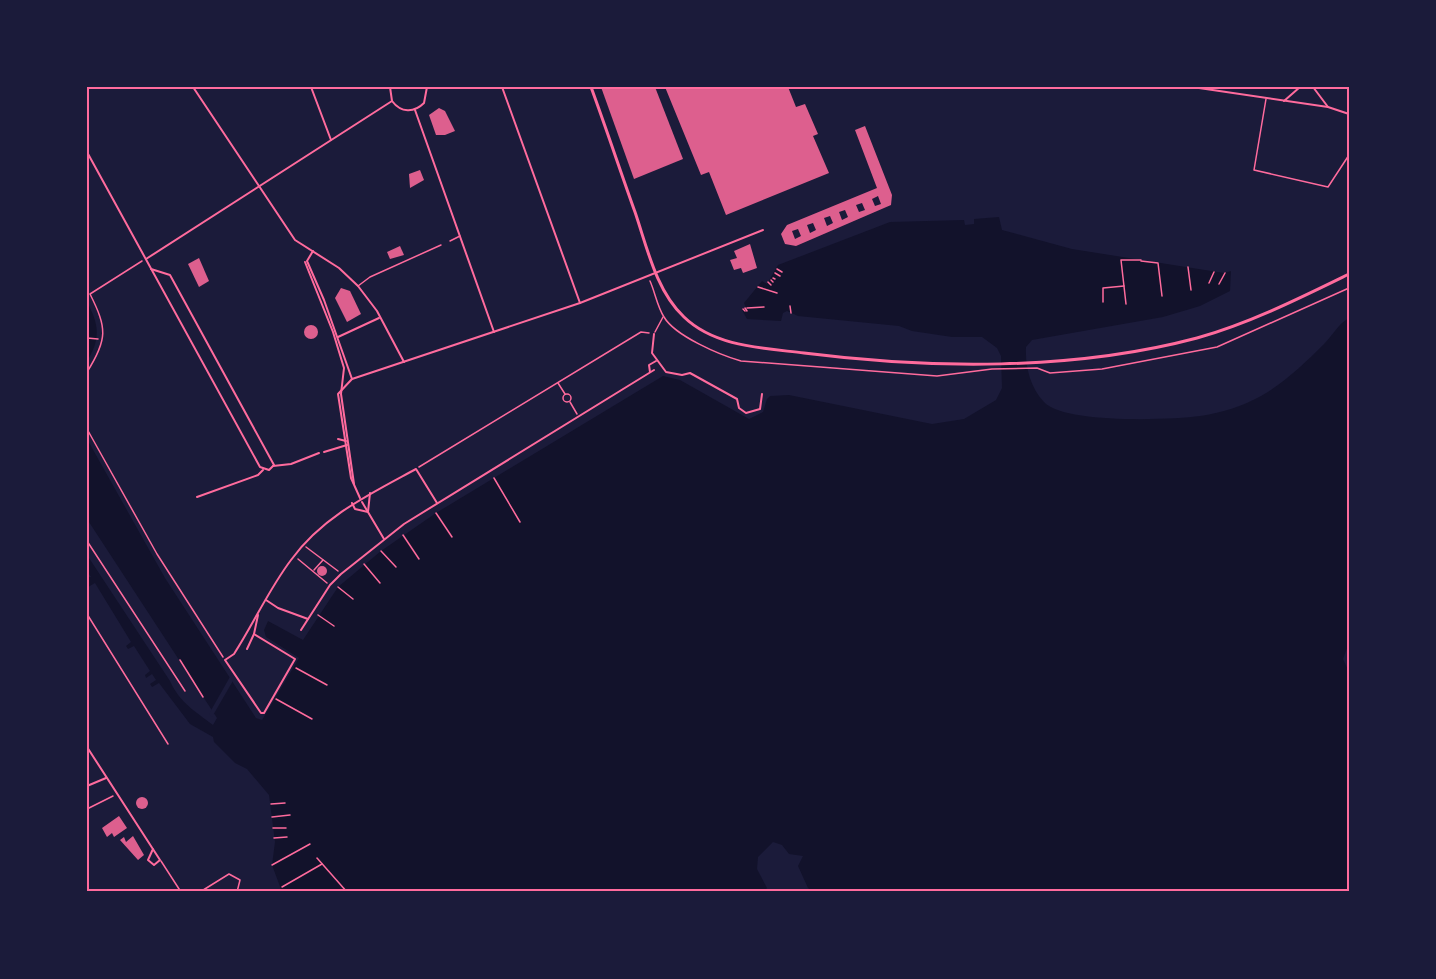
<svg xmlns="http://www.w3.org/2000/svg" width="1436" height="979" font-family="Commissioner,sans-serif">
<rect width="100%" height="100%" fill="#1b1b3a"/>
<!-- water -->
<g fill="#12122b">
<path d="M999 217 1002 230 1072 249 1224 273 1231 271 1230 291 1200 306 1163 317 1032 340 1026 347C1025 366 1030 387 1044 402 1064 424 1170 420 1200 416 1221 413 1243 406 1261 396 1284 383 1305 363 1324 344 1333 335 1338 324 1349 318V643L1343 659 1349 672V892H814L808 888 798 866 803 856 789 854 782 845 773 842 758 857 757 869 767 888 764 892H282L272 865 275 842 269 795 247 769 235 763 214 742 213 737 190 724 159 683 152 687 150 684 156 680 152 674 146 678 145 675 150 671 134 646 128 649 126 646 131 642 95 583 88 587 87 577H91L87 571V555L170 681C180 703 195 711 213 725L217 718 87 519V439L165 578 256 718 262 720 299 658 266 637 264 630 268 621 303 640 338 587 381 551 436 513 663 376 680 380 749 419 763 412 767 399 770 396 789 395 932 424 964 419 996 400 1002 388 1001 356 997 348 982 337H952L912 331 899 326 798 316 787 311 783 313 781 321 747 319 742 310 746 308 744 303 762 281 767 284 778 265 890 222 964 220 965 225 974 224V219Z"/>
<path d="M87 302C99 324 101 339 87 361Z"/>
</g>
<!-- pier -->
<polygon fill="#1b1b3a" points="231,675 234,679 212,717 209,714"/>
<!-- building -->
<g fill="#dd5f8e" fill-rule="evenodd">
<polygon points="601,87 655,87 683,159 634,179"/>
<polygon points="665,87 788,87 796,107 805,104 818,134 813,136 829,173 726,215 709,172 701,175"/>
<polygon points="439,108 445,111 455,131 445,135 436,135 429,115"/>
<path d="M865 126 892 195 891 205 796 246 785 244 781 234 787 225 877 188 855 130ZM878 196 881 204 875 206 872 199ZM862 203 865 210 859 212 856 205ZM845 210 848 217 842 220 839 212ZM830 216 833 223 827 226 824 218ZM813 223 816 230 810 233 807 225ZM798 229 801 236 795 239 792 231Z"/>
<polygon points="420,170 424,180 410,188 409,174"/>
<polygon points="750,244 757,268 743,273 741,268 734,270 730,260 737,258 734,251"/>
<polygon points="400,246 404,255 390,259 387,252"/>
<polygon points="199,258 209,281 199,287 188,264"/>
<polygon points="341,288 350,291 361,314 347,322 335,298"/>
<circle cx="311" cy="332" r="7"/>
<circle cx="322" cy="571" r="5"/>
<circle cx="142" cy="803" r="6"/>
<polygon points="119,816 127,828 114,837 112,833 107,837 102,828"/>
<polygon points="133,836 144,855 138,860 120,840 124,837 126,842"/>
</g>
<g fill="none" stroke-linecap="round" stroke-linejoin="round">
<!-- path -->
<g stroke="#ff6b9d" stroke-width="1.5">
<polyline points="1141,261 1158,263 1162,296"/>
<polyline points="1188,267 1191,290"/>
<polyline points="777,269 782,272"/>
<polyline points="775,273 780,276"/>
<polyline points="773,278 775,279"/>
<polyline points="771,280 773,282"/>
<path d="M650 281C655 292 657 306 664 317 675 336 720 355 741 361L937 376 992 369 1037 368 1050 373 1102 369 1217 347 1349 288"/>
<polyline points="768,282 771,285"/>
<polyline points="1209,283 1214,272"/>
<polyline points="1219,284 1225,273"/>
<polyline points="758,287 777,293"/>
<polyline points="1103,302 1103,288 1124,286"/>
<polyline points="1126,304 1121,260 1141,260"/>
<polyline points="790,306 791,313"/>
<polyline points="745,308 747,311"/>
<polyline points="747,308 764,307"/>
<polyline points="743,309 745,311"/>
<polyline points="655,332 663,317"/>
<polyline points="87,338 98,339"/>
<path d="M87 372C108 339 107 328 90 294L142 261"/>
<polyline points="558,383 565,394"/>
<circle cx="567" cy="398" r="4"/>
<polyline points="570,402 577,414"/>
<polyline points="87,429 157,554 223,657"/>
<polyline points="419,467 641,332 649,333"/>
<polyline points="494,478 520,522"/>
<polyline points="436,513 452,537"/>
<polyline points="403,535 419,559"/>
<polyline points="306,547 338,571"/>
<polyline points="381,551 396,567"/>
<polyline points="298,559 327,583"/>
<polyline points="364,564 380,583"/>
<polyline points="314,570 323,560"/>
<polyline points="338,587 353,599"/>
<polyline points="318,615 334,626"/>
<polyline points="180,660 203,697"/>
<polyline points="296,668 327,685"/>
<polyline points="276,699 312,719"/>
<polyline points="271,804 285,803"/>
<polyline points="87,809 113,796"/>
<polyline points="272,817 290,815"/>
<polyline points="273,828 286,828"/>
<polyline points="274,838 287,837"/>
<polyline points="317,858 347,892"/>
<polyline points="272,865 310,844"/>
<polyline points="282,887 322,864"/>
<polyline points="327,892 328,892"/>
</g>
<!-- service -->
<g stroke="#ff6b9d" stroke-width="1.5">
<polyline points="1266,99 1254,170 1328,187 1349,155"/>
<polyline points="450,241 460,236"/>
<polyline points="358,286 370,277 441,245"/>
<polyline points="87,541 185,691"/>
<polyline points="87,614 168,744"/>
<polyline points="161,861 181,892"/>
<polyline points="200,892 229,874 240,880 237,892"/>
</g>
<!-- pedestrian -->
<g stroke="#ff6b9d" stroke-width="2">
<polyline points="305,262 333,332 344,368 341,394 354,484"/>
<polyline points="654,334 652,353 666,372 682,375 690,373 737,399 739,408 746,413 760,409 762,394"/>
<polyline points="650,372 649,365 656,361"/>
<polyline points="352,379 338,394 351,478 360,498"/>
<polyline points="338,439 346,441"/>
<polyline points="324,452 347,445"/>
<polyline points="362,502 384,539"/>
<polyline points="352,503 355,509 368,512 370,493"/>
<polyline points="266,600 278,608 308,619"/>
<polyline points="301,630 330,585 341,574 404,524 654,370"/>
<path d="M254 634 295 659 264 713H261L225 660 234 654C254 623 269 589 291 560 323 516 370 494 416 469L437 503"/>
<polyline points="247,649 254,634 258,615"/>
</g>
<!-- minor -->
<g stroke="#ff6b9d" stroke-width="2">
<polyline points="193,87 295,240 339,268 358,286 377,311 404,362"/>
<polyline points="311,87 331,140"/>
<path d="M390 87 392 101C401 113 414 113 424 103L427 87"/>
<polyline points="502,87 580,303"/>
<polyline points="1313,87 1328,107"/>
<polyline points="1199,88 1328,107 1349,114"/>
<polyline points="1284,101 1300,87"/>
<polyline points="415,110 494,332"/>
<polyline points="87,152 260,467 269,470 273,466"/>
<polyline points="313,251 307,261 324,300 352,379 580,303 763,230"/>
<polyline points="146,259 392,101"/>
<polyline points="151,269 170,275 274,465"/>
<polyline points="338,337 379,318"/>
<polyline points="273,466 291,464 319,453"/>
<polyline points="197,497 258,475 263,470"/>
<polyline points="87,747 160,860 154,865 148,860 153,849"/>
<polyline points="87,786 106,778"/>
</g>
<!-- tertiary -->
<path stroke="#ff6b9d" stroke-width="3" d="M591 87C606 128 620 170 635 212 647 247 656 291 684 317 715 347 763 348 804 353 930 369 1073 371 1197 338 1250 323 1300 298 1349 274"/>
</g>
<!-- border -->
<rect width="1436" height="979" fill="none" stroke="#1b1b3a" stroke-width="177"/>
<rect x="88" y="88" width="1260" height="802" fill="none" stroke="#ff6b9d" stroke-width="2"/>
</svg>
